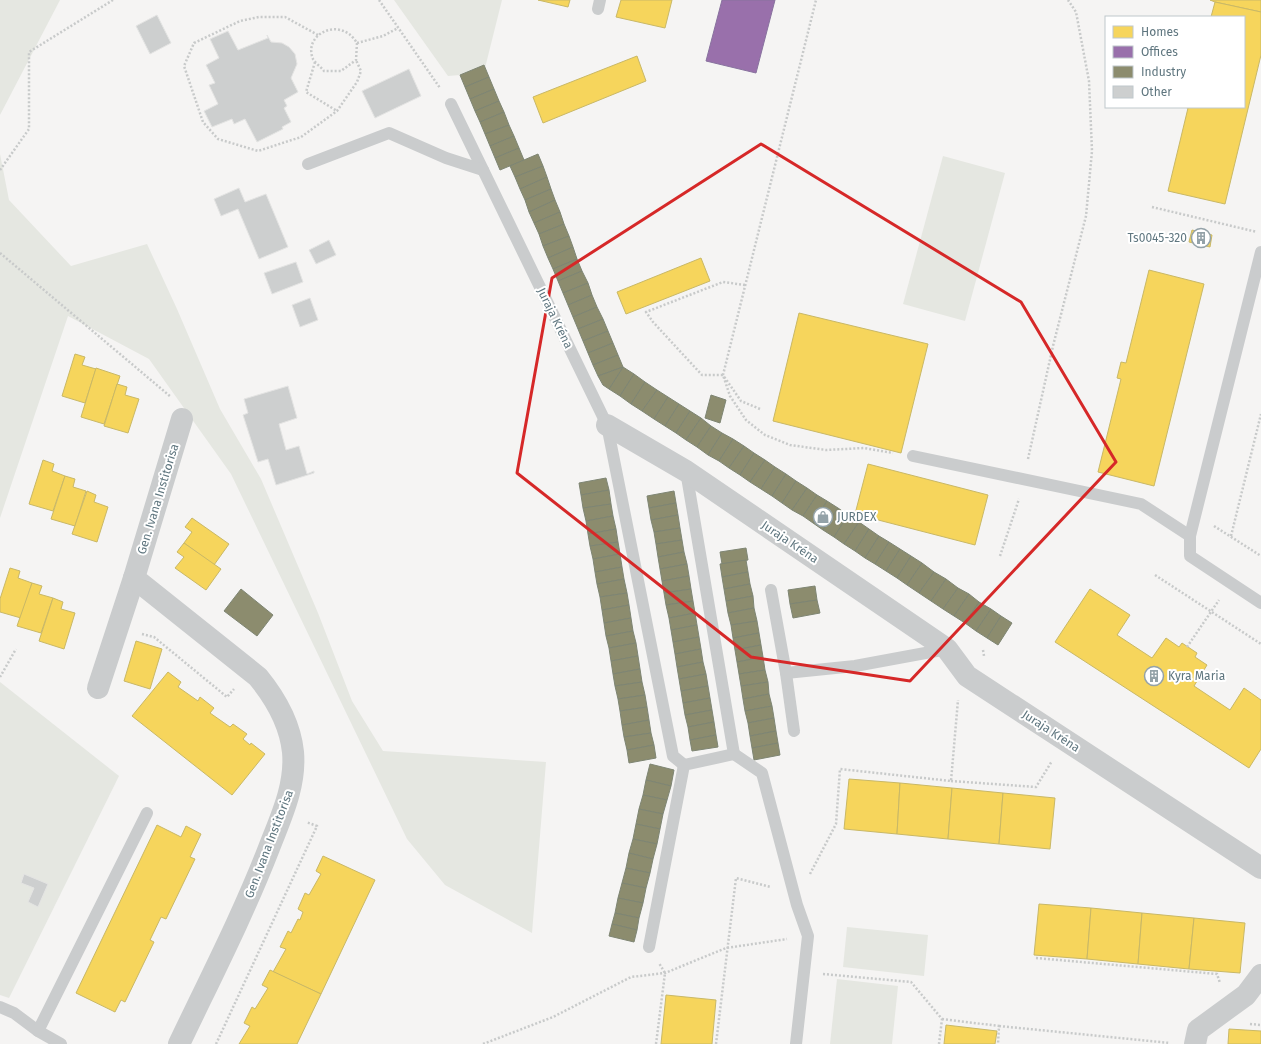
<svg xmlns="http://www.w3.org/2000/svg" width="1261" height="1044" font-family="'Fira Sans',sans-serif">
<rect width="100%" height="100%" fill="#f5f4f3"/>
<!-- green -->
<g fill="#e5e7e1">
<polygon points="0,0 60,0 0,115"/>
<polygon points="394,0 502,0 485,68 484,65 460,75 448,76"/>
<polygon points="0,154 9,200 71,266 147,244 177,309 220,409 261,479 318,613 352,701 383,751 546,762 532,933 445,885 407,839 231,474 149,359 68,316 0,518"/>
<polygon points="943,156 1005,173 965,321 903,304"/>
<polygon points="0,682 119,776 9,998 0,995"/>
<polygon points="847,927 928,935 924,976 843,967"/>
<polygon points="837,979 898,986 892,1044 830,1044"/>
</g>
<!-- homes -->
<g fill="#f6d55c" stroke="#c9b866">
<polygon points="538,0 570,0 568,7"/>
<polygon points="621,0 672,0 665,28 616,17"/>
<polygon points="1210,0 1261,0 1261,12 1215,2"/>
<polygon points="1215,2 1261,12 1261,55 1225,204 1168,191 1188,108 1184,107 1244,107 1244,17 1211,17"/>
<polygon points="637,56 646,81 543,123 533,97"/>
<polygon points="1192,230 1212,235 1210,247 1189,242"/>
<polygon points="701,258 710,281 626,314 617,292"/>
<polygon points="1149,270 1204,284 1154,486 1098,472 1121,379 1117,378 1121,362 1126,363"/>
<polygon points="799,313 928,344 901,453 773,421"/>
<polygon points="75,354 85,357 82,365 96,369 85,403 62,396"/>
<polygon points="96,368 120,376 104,424 81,417"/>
<polygon points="117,384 127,387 125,395 139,399 128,433 104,426"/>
<polygon points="43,460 54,464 52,471 65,476 53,511 29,504"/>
<polygon points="868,464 988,495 975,545 855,514"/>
<polygon points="65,476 75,479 73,487 86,491 75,526 51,519"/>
<polygon points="87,491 96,495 94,502 108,507 97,542 72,534"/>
<polygon points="192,518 229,544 214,565 184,543 192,532 185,527"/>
<polygon points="184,543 221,569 206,590 175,568 184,557 177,552"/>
<polygon points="10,568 20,571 18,578 32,583 21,618 0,612 0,599"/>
<polygon points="32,583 42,586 39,594 53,598 41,633 17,626"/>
<polygon points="1090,589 1130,615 1117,635 1152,658 1166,638 1179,647 1182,643 1197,653 1195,657 1207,665 1194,686 1230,710 1244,688 1261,700 1261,749 1249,768 1055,642"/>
<polygon points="53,598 63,602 61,609 75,613 64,649 39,641"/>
<polygon points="136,641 162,649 150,689 124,681"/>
<polygon points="168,672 181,682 178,687 198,701 200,697 214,708 210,713 230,727 233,724 247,734 243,739 250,745 251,743 265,754 232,795 132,716"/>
<polygon points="849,779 900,783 897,834 844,829"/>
<polygon points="900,783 952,788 948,839 897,834"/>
<polygon points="952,788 1003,793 999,844 948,839"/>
<polygon points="1003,793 1055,798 1050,849 999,844"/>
<polygon points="157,825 181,837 186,826 201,834 190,857 195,859 166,919 161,917 150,940 154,942 125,1002 121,1000 115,1012 76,993"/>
<polygon points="323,856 375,880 321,994 273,972 286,949 280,947 288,931 291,933 298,919 300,920 303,912 298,909 305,893 309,895 321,874 316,871"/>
<polygon points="1039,904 1091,908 1087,959 1034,955"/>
<polygon points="1091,908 1142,913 1138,964 1087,959"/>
<polygon points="1142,913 1194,918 1189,969 1138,964"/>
<polygon points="1194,918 1245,923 1240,973 1189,969"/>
<polygon points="270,970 321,994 297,1044 239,1044 250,1026 244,1023 252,1007 255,1009 268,988 262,985"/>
<polygon points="666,995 716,1000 712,1044 661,1044"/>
<polygon points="946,1025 997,1031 995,1044 944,1044"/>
<polygon points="1229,1029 1261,1031 1261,1044 1228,1044"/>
</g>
<!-- offices -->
<polygon fill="#9970ab" stroke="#88729e" points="722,0 775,0 756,73 706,61"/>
<!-- industry -->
<g fill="#8c8c6e" stroke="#7e8573">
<polygon points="484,65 489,77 465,87 460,75"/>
<polygon points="489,77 494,89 470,99 465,87"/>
<polygon points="494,89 499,101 475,111 470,99"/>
<polygon points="499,101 504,112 480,122 475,111"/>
<polygon points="504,112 509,125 485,134 480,122"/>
<polygon points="509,125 514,136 490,146 485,134"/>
<polygon points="514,136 519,148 495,158 490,146"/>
<polygon points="519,148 524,160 500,170 495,158"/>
<polygon points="538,154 543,166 515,177 510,166"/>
<polygon points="543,166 547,177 520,189 515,177"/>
<polygon points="547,177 551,189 525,200 520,189"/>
<polygon points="551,189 555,200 529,212 525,200"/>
<polygon points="555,200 560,212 534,223 529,212"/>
<polygon points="560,212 564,224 539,234 534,223"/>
<polygon points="564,224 569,236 543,246 539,234"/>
<polygon points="569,236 573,247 548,258 543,246"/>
<polygon points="573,247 577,259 553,269 548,258"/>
<polygon points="577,259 582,271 558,281 553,269"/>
<polygon points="582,271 588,283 563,293 558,281"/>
<polygon points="588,283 592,295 568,305 563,293"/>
<polygon points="592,295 597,307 573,317 568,305"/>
<polygon points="597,307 603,319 578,329 573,317"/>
<polygon points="603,319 608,331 583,341 578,329"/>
<polygon points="608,331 613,343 588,353 583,341"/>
<polygon points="613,343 618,355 593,365 588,353"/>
<polygon points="618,355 623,367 598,376 593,365"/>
<polygon points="623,367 634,374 620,396 609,389"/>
<polygon points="623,367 609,389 603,385 598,376"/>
<polygon points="634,374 645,382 631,404 620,396"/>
<polygon points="645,382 657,390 642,411 631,404"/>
<polygon points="657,390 668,397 654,419 642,411"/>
<polygon points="711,395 726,400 720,423 705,418"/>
<polygon points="668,397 679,404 665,426 654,419"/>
<polygon points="679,404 690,411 676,433 665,426"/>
<polygon points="690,411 701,418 686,440 676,433"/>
<polygon points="701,418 711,426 697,447 686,440"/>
<polygon points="711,426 722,433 708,455 697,447"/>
<polygon points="722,433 733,439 719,461 708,455"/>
<polygon points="733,439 744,446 729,468 719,461"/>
<polygon points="744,446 754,453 740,475 729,468"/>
<polygon points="754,453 765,460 750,482 740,475"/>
<polygon points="765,460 775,467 761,489 750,482"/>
<polygon points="775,467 786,474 772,496 761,489"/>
<polygon points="786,474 796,481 782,503 772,496"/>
<polygon points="606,478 609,490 581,495 579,483"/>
<polygon points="796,481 807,488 792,510 782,503"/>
<polygon points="807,488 817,495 803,516 792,510"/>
<polygon points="609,490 611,504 583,508 581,495"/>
<polygon points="674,491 676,503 649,508 647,496"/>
<polygon points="817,495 827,501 813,523 803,516"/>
<polygon points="827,501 838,508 823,530 813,523"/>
<polygon points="676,503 678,515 651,520 649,508"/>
<polygon points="611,504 613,516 586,521 583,508"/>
<polygon points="838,508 848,515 834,537 823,530"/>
<polygon points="678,515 680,528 654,532 651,520"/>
<polygon points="848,515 859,522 844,544 834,537"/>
<polygon points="613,516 616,529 588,534 586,521"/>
<polygon points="859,522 869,529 855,551 844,544"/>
<polygon points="680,528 682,540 656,544 654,532"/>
<polygon points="616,529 618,542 590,546 588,534"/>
<polygon points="869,529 879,536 865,558 855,551"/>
<polygon points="879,536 889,542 875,564 865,558"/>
<polygon points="682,540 684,552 658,557 656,544"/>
<polygon points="618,542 620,554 593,559 590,546"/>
<polygon points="889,542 900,549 886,571 875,564"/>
<polygon points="746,548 748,560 722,564 720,552"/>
<polygon points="900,549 911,556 897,578 886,571"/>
<polygon points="684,552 687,564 660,569 658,557"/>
<polygon points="620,554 622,567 595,572 593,559"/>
<polygon points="911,556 922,563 907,585 897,578"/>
<polygon points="746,560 748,572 722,577 720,564"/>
<polygon points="922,563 934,572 919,593 907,585"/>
<polygon points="687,564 689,576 662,581 660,569"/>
<polygon points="622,567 624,579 597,584 595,572"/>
<polygon points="748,572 750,584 724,589 722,577"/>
<polygon points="934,572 946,579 931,601 919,593"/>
<polygon points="689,576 691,589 664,593 662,581"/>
<polygon points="624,579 627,593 600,597 597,584"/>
<polygon points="946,579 958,588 943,609 931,601"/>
<polygon points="750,584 753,596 726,601 724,589"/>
<polygon points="815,586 817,600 790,604 788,590"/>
<polygon points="958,588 969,594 954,616 943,609"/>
<polygon points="241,589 273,615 257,636 224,611"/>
<polygon points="691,589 693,601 666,605 664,593"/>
<polygon points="627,593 629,605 602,610 600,597"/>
<polygon points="969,594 979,602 965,623 954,616"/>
<polygon points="753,596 754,608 728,613 726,601"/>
<polygon points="817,600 820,613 793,618 790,604"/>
<polygon points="693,601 695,613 669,618 666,605"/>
<polygon points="979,602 991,609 976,631 965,623"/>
<polygon points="629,605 631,618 604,623 602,610"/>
<polygon points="754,608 757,621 731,625 728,613"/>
<polygon points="991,609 1001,616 987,638 976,631"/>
<polygon points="695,613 697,625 671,630 669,618"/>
<polygon points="1001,616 1012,623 998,645 987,638"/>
<polygon points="631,618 633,631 606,636 604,623"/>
<polygon points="757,621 759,633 733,638 731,625"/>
<polygon points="697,625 699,637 673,642 671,630"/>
<polygon points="633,631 636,643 609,648 606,636"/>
<polygon points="759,633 761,645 735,650 733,638"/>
<polygon points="699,637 701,649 675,654 673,642"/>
<polygon points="636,643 638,656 611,661 609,648"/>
<polygon points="761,645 763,657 737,662 735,650"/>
<polygon points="701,649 703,662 677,667 675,654"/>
<polygon points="638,656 640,669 613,674 611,661"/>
<polygon points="763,657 765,670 739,674 737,662"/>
<polygon points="703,662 706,674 679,679 677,667"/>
<polygon points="640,669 642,682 615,686 613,674"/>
<polygon points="765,670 768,682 741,686 739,674"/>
<polygon points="706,674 708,686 681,691 679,679"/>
<polygon points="642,682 645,695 618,699 615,686"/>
<polygon points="768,682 769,694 743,699 741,686"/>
<polygon points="708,686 710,698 683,703 681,691"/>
<polygon points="769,694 772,706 745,711 743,699"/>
<polygon points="645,695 647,707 620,711 618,699"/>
<polygon points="710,698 712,710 685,715 683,703"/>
<polygon points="772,706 774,718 748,723 745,711"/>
<polygon points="647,707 649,720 622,725 620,711"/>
<polygon points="712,710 714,722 688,727 685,715"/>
<polygon points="774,718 776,731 750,736 748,723"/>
<polygon points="649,720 651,733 624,737 622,725"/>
<polygon points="714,722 716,735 690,740 688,727"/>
<polygon points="776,731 778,743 752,748 750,736"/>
<polygon points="651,733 654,745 627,750 624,737"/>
<polygon points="716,735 718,747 692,751 690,740"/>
<polygon points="778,743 780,755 754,760 752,748"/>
<polygon points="654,745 656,758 629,763 627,750"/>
<polygon points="650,764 674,770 671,786 646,780"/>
<polygon points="646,780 671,786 667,800 643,795"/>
<polygon points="643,795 667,800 663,814 639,809"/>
<polygon points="639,809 663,814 660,829 636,824"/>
<polygon points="636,824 660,829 657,844 633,839"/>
<polygon points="633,839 657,844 653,859 629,853"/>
<polygon points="629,853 653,859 650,873 626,868"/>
<polygon points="626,868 650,873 646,888 622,883"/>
<polygon points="622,883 646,888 643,903 618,898"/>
<polygon points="618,898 643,903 639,918 615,913"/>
<polygon points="615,913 639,918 637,930 612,924"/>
<polygon points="612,924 637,930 634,942 609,936"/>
</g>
<!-- building -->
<g fill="#cdcfcf" stroke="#e4e4e3">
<polygon points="157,15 171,43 150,54 136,26"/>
<polygon points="228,31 238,50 268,38 267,35 271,42 282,43 289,47 295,54 297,64 291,78 298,92 284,100 287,106 284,108 291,122 282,127 283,129 257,142 245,119 234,124 232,119 212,127 204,111 218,104 209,85 215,83 206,65 219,58 210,39"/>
<polygon points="409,69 421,96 375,118 362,91"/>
<polygon points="239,188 245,202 266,194 288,247 259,259 238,209 221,216 214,199"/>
<polygon points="329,240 336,255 316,264 309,250"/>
<polygon points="296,262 303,282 272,294 264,273"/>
<polygon points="310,298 318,320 300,327 292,305"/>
<polygon points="288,386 297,418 279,424 286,450 299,446 307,474 314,471 314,473 276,485 268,459 258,462 243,415 248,413 244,399"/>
<polygon points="24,874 48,884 38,907 28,902 34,888 21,883"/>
</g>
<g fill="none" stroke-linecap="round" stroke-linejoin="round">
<!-- path -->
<g stroke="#c8caca" stroke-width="2.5" stroke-dasharray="2 2" stroke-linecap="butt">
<polyline points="379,0 440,88"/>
<polyline points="318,35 285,17 259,17 240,21 194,43 184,66 203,122 218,139 258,151 301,137 337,111 357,82 361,71 356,60"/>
<path d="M357 43 356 60 341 71H324C321 67 315 63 313 59 304 37 331 21 349 34 352 36 355 40 357 43L383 36 398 28"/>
<polyline points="315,62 306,92 337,111"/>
<polyline points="0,170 29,129 29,52 113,0"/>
<polyline points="1152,207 1257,232"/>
<polyline points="0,253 171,397"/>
<polyline points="745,285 723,282 646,312 653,322 702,375 723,375 730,396 746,420 765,435 790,445 826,450 864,448 893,453"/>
<polyline points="760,409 741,401 723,375 816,0"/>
<polyline points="1028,459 1053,346 1086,216 1092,151 1089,81 1076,12 1068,0"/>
<polyline points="1214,526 1261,556"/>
<polyline points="1231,536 1261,414"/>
<polyline points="1000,556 1019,499"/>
<polyline points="1155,575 1261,644"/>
<polyline points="142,634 154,637 227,697 234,689"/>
<polyline points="1187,647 1219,600"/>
<polyline points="983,650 984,656"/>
<polyline points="0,677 16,649"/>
<polyline points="951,781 1036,787 1052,761"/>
<polyline points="810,874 836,824 840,769 951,781 958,700"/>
<polyline points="1036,958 1217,974 1220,983"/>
<polyline points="823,974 911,982 942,1019 939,1044"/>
<polyline points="942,1019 999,1026 998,1044"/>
<polyline points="1250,1024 1261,1025"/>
<polyline points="999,1026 1170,1043"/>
<polyline points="216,1044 317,826 306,822"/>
<polyline points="483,1044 553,1017 631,977 665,973 726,948 787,939"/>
<polyline points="656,1044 665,973 659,963"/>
<polyline points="716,1044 736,878 771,887"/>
</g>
<!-- service -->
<g stroke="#cacccd" stroke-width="12">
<polyline points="598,9 600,0"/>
<polyline points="451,104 607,425 673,756 684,765"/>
<polyline points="308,164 389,133 446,158 483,170"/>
<polyline points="1261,252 1190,536 1190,556 1261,603"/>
<polyline points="913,456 1141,504 1190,536"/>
<polyline points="771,590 786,673 855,666 947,649"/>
<polyline points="786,673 794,731"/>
<polyline points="734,754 762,773 797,905 808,936 796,1044"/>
<polyline points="649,947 684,765 734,754 686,471"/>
<polyline points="0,1007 14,1013 38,1031 61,1044"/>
<polyline points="38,1031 147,813"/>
</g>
<!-- minor -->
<g stroke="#cacccd" stroke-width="22">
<polyline points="607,425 686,471 947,649 967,676 1261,868"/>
<polyline points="98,688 134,578"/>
<path d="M179 1044C210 979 243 915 269 848 281 817 296 786 293 752 290 723 276 699 258 677L134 578 182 419"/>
<polyline points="1195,1044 1198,1030 1246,995 1261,975"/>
</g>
</g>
<!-- marked area -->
<path fill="none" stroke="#d62828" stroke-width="3" stroke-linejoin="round" d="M761 144 1021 302 1116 462 910 681 751 657 517 473 552 278Z"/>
<!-- icons -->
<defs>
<g id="building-ring" transform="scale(1)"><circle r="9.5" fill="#fff" stroke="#94a2a8" stroke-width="1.5"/><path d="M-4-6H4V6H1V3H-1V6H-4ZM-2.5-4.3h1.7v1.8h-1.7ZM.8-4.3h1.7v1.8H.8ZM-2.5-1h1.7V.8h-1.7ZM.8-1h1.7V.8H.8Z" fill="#94a2a8"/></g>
<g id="shop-ring" transform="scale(1)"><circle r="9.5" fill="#fff" stroke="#94a2a8" stroke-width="1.5"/><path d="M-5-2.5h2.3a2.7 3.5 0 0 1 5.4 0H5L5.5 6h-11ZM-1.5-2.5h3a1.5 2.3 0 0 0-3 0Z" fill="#94a2a8"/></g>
</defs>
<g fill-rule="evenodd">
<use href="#building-ring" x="1201" y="238"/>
<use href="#shop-ring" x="823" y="517"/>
<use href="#building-ring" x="1154" y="676"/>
</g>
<g text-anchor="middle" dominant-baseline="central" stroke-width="4" stroke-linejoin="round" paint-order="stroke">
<!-- poi labels -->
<g font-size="12" fill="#5f767f" stroke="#fff" text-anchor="start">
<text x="1187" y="238" text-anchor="end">Ts0045-320</text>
<text x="837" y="517">JURDEX</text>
<text x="1168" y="676">Kyra Maria</text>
</g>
<!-- street labels -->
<g font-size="12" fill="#5f767f" stroke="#fff">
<text transform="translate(555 318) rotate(64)">Juraja Kréna</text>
<text transform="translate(158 499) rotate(-73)">Gen. Ivana Institorisa</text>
<text transform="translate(790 542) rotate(34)">Juraja Kréna</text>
<text transform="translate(1051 731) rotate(33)">Juraja Kréna</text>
<text transform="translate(269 844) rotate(-69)">Gen. Ivana Institorisa</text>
</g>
</g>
<!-- legend -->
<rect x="1105" y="16" width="140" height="92" fill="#ffffff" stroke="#bfc8cc"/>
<rect x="1113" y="26" width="20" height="12" fill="#f6d55c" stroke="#bfc8cc"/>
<text x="1141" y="36" font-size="12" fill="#5f767f">Homes</text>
<rect x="1113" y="46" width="20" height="12" fill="#9970ab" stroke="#bfc8cc"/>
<text x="1141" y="56" font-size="12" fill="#5f767f">Offices</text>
<rect x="1113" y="66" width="20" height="12" fill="#8c8c6e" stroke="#bfc8cc"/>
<text x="1141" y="76" font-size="12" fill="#5f767f">Industry</text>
<rect x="1113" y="86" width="20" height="12" fill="#cdcfcf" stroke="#bfc8cc"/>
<text x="1141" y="96" font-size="12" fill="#5f767f">Other</text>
</svg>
